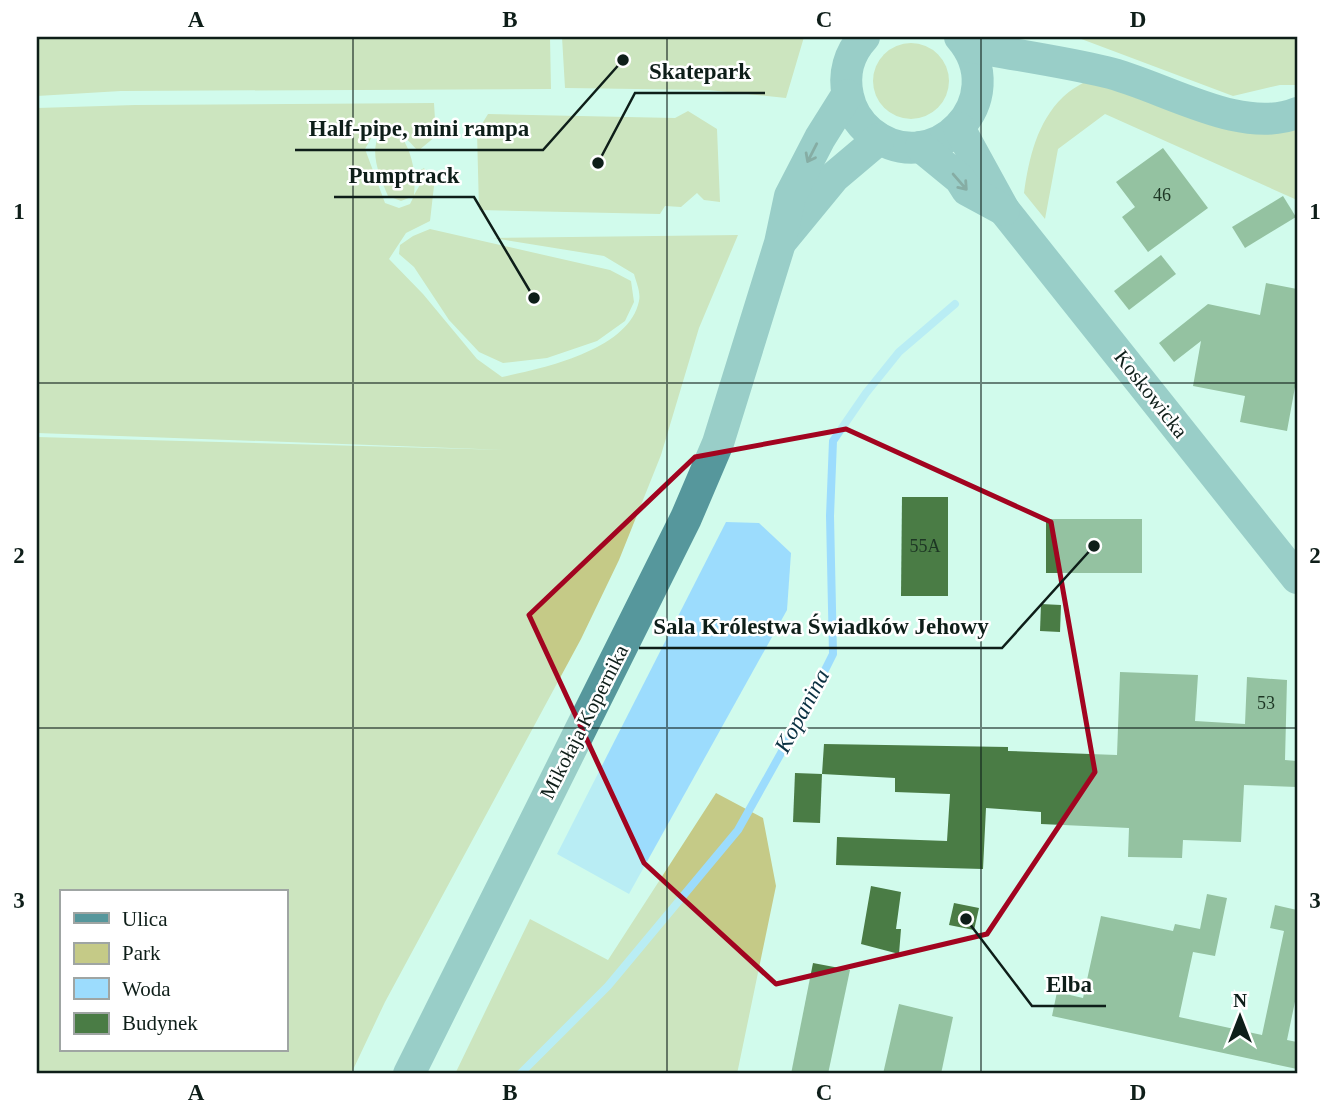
<svg xmlns="http://www.w3.org/2000/svg" width="1334" height="1111" font-family="Georgia,serif">
<rect width="100%" height="100%" fill="#d1fbec"/>
<!-- green -->
<g fill="#c5ca87" fill-rule="evenodd">
<polygon points="37,37 550,37 551,89 121,91 37,96"/>
<polygon points="562,37 804,37 786,98 708,90 565,88"/>
<polygon points="1076,37 1297,37 1297,85 1280,85 1233,96"/>
<circle cx="911" cy="81" r="38"/>
<path d="M1091 78 1207 124 1281 129 1297 125V200L1105 114 1058 149 1045 219 1024 193C1029 158 1037 122 1063 97 1071 89 1082 84 1091 78Z"/>
<path d="M434 103 436 136 418 151C401 132 399 130 373 135L365 149 385 203 399 208 410 204 414 196 401 201 388 196C381 179 371 158 377 140L388 135 401 136C413 154 416 174 414 195L421 183 419 171 424 168 434 186 430 221 406 233 389 259 423 294 477 359 502 377C544 368 629 350 639 301 641 292 636 282 634 274L604 256 493 238 738 235 699 328 661 455 619 560 581 639 385 1002 351 1074H37V437L506 450 37 433V108L135 105ZM61 892H285V1050H61Z"/>
<polygon points="688,111 717,129 720,202 704,200 697,193 681,207 665,206 660,214 479,210 477,132 488,114 675,118"/>
<polygon points="430,229 610,270 631,281 634,302 625,321 597,341 547,358 503,363 479,352 449,320 414,267 399,254 400,245 413,236"/>
<polygon points="716,793 763,818 776,886 737,1074 455,1074 530,919 608,960"/>
</g>
<!-- water -->
<polygon fill="#9cdcfd" points="726,522 759,523 791,553 787,610 629,894 557,854"/>
<g fill="none" stroke-linecap="round" stroke-linejoin="round">
<!-- stream -->
<polyline stroke="#9cdcfd" stroke-width="8" points="520,1074 608,986 738,830 804,712 833,654 830,516 833,441 866,393 899,352 955,304"/>
</g>
<!-- building -->
<g fill="#4a7c45">
<polygon points="1163,148 1208,208 1148,252 1122,217 1135,207 1116,182"/>
<polygon points="1283,196 1296,217 1245,248 1232,227"/>
<polygon points="1161,255 1176,274 1129,310 1114,291"/>
<polygon points="1266,283 1297,289 1297,376 1287,431 1240,422 1245,396 1193,386 1201,341 1174,362 1159,343 1208,304 1260,315"/>
<polygon points="902,497 948,497 948,596 901,596"/>
<rect x="1046" y="519" width="96" height="54"/>
<polygon points="1041,604 1061,605 1060,632 1040,631"/>
<polygon points="1120,672 1198,675 1195,721 1245,724 1247,677 1287,680 1285,760 1297,761 1297,787 1244,785 1241,842 1183,840 1182,858 1128,857 1129,828 1041,824 1041,812 986,808 983,869 836,865 837,837 947,841 950,794 895,792 895,778 822,774 824,744 1008,747 1008,751 1117,755"/>
<polygon points="795,773 822,774 820,823 793,822"/>
<polygon points="871,886 901,892 896,929 901,929 899,954 861,944"/>
<polygon points="1207,894 1227,898 1215,956 1193,952 1179,1017 1262,1035 1284,931 1270,928 1275,905 1297,910 1297,992 1287,1040 1297,1042 1297,1069 1052,1016 1057,992 1083,998 1101,916 1173,931 1175,924 1200,929"/>
<polygon points="954,903 979,908 974,930 949,925"/>
<polygon points="813,963 850,970 828,1074 791,1074"/>
<polygon points="899,1004 953,1017 941,1074 883,1074"/>
</g>
<g fill="none" stroke-linecap="round" stroke-linejoin="round">
<!-- secondary -->
<g stroke="#56979c" stroke-width="32">
<path d="M864 37C849 53 843 74 848 96 851 111 858 122 870 132 933 183 1014 99 960 37"/>
<path d="M968 46C1014 55 1060 61 1106 72 1162 85 1240 136 1297 113"/>
<polyline points="959,128 1004,210 1297,578"/>
<polyline points="921,147 960,179 967,190 1004,210"/>
<polyline points="783,239 834,177 879,139"/>
<polyline points="409,1074 686,518 718,443 780,243 790,196 820,138 847,95"/>
</g>
</g>
<!-- one-way arrows -->
<defs><path id="oneway-shaft" d="M-6 0H5M1.5-3L5.5 0L1.5 3" fill="none" stroke-width="1.6" stroke-linecap="round" stroke-linejoin="round" transform="scale(1.75)"/></defs>
<g stroke="#2b4e4d">
<use href="#oneway-shaft" transform="translate(812 153) rotate(117)"/>
<use href="#oneway-shaft" transform="translate(960 182) rotate(49)"/>
</g>
<!-- marked area -->
<path d="M0 0H1334V1111H0ZM846 429 1051 522 1095 772 987 934 776 984 644 863 529 615 695 457Z" fill="#d1fbec" fill-opacity=".55" fill-rule="evenodd"/>
<path fill="none" stroke="#a20420" stroke-width="5" stroke-linejoin="round" d="M846 429 1051 522 1095 772 987 934 776 984 644 863 529 615 695 457Z"/>
<!-- grid -->
<path fill="none" stroke="#0e1e19" stroke-width="2" stroke-opacity="0.55" d="M353 37V1074M667 37V1074M981 37V1074M37 383H1297M37 728H1297"/>
<g text-anchor="middle" dominant-baseline="central" stroke-width="5" stroke-linejoin="round" paint-order="stroke">
<!-- number labels -->
<g font-size="18" fill="#1d3624">
<text x="1162" y="195">46</text>
<text x="925" y="546">55A</text>
<text x="1266" y="703">53</text>
</g>
<!-- street labels -->
<g font-size="21" fill="#0e1e19" stroke="#fff">
<text transform="translate(1151 394) rotate(52)">Koskowicka</text>
<text transform="translate(584 722) rotate(-63)">Mikołaja Kopernika</text>
</g>
<!-- water labels -->
<g font-size="23" font-style="italic" fill="#0b3142" stroke="#fff">
<text transform="translate(802 711) rotate(-62)">Kopanina</text>
</g>
</g>
<!-- callouts -->
<path fill="none" stroke="#0e1e19" stroke-width="2.5" d="M598 163L635 93H765M623 60L543 150H295M534 298L474 197H334M1094 546L1002 648H639M966 919L1032 1006H1106"/>
<g fill="#0e1e19" stroke="#fff" stroke-width="2.5">
<circle cx="598" cy="163" r="7"/>
<circle cx="623" cy="60" r="7"/>
<circle cx="534" cy="298" r="7"/>
<circle cx="1094" cy="546" r="7"/>
<circle cx="966" cy="919" r="7"/>
</g>
<g font-size="23" text-anchor="middle" font-weight="bold" fill="#0e1e19" stroke="#fff" stroke-width="5" stroke-linejoin="round" paint-order="stroke">
<text x="700" y="79">Skatepark</text>
<text x="419" y="136">Half-pipe, mini rampa</text>
<text x="404" y="183">Pumptrack</text>
<text x="821" y="634">Sala Królestwa Świadków Jehowy</text>
<text x="1069" y="992">Elba</text>
</g>
<!-- border -->
<rect width="1334" height="1111" fill="none" stroke="#ffffff" stroke-width="77"/>
<!-- legend -->
<rect x="60" y="890" width="228" height="161" fill="#ffffff" stroke="#9fa5a3" stroke-width="2"/>
<rect x="74" y="913" width="35" height="10" fill="#56979c" stroke="#9fa5a3" stroke-width="2"/>
<text x="122" y="926" font-size="21" fill="#0e1e19">Ulica</text>
<rect x="74" y="943" width="35" height="21" fill="#c5ca87" stroke="#9fa5a3" stroke-width="2"/>
<text x="122" y="960" font-size="21" fill="#0e1e19">Park</text>
<rect x="74" y="978" width="35" height="21" fill="#9cdcfd" stroke="#9fa5a3" stroke-width="2"/>
<text x="122" y="996" font-size="21" fill="#0e1e19">Woda</text>
<rect x="74" y="1013" width="35" height="21" fill="#4a7c45" stroke="#9fa5a3" stroke-width="2"/>
<text x="122" y="1030" font-size="21" fill="#0e1e19">Budynek</text>
<!-- north arrow -->
<g transform="translate(1240 1017)" stroke="#ffffff" stroke-width="5" paint-order="stroke">
<path d="M0-5L12 26L0 18L-12 26Z" fill="#0e1e19"/>
<text y="-10" font-size="19" font-weight="bold" text-anchor="middle" fill="#0e1e19">N</text>
</g>
<rect x="38" y="38" width="1258" height="1034" fill="none" stroke="#0e1e19" stroke-width="2.5"/>
<g font-size="23" text-anchor="middle" font-weight="bold" fill="#0e1e19">
<text x="196" y="27">A</text>
<text x="510" y="27">B</text>
<text x="824" y="27">C</text>
<text x="1138" y="27">D</text>
<text x="19" y="219">1</text>
<text x="1315" y="219">1</text>
<text x="19" y="563">2</text>
<text x="1315" y="563">2</text>
<text x="19" y="908">3</text>
<text x="1315" y="908">3</text>
<text x="196" y="1100">A</text>
<text x="510" y="1100">B</text>
<text x="824" y="1100">C</text>
<text x="1138" y="1100">D</text>
</g>
</svg>
